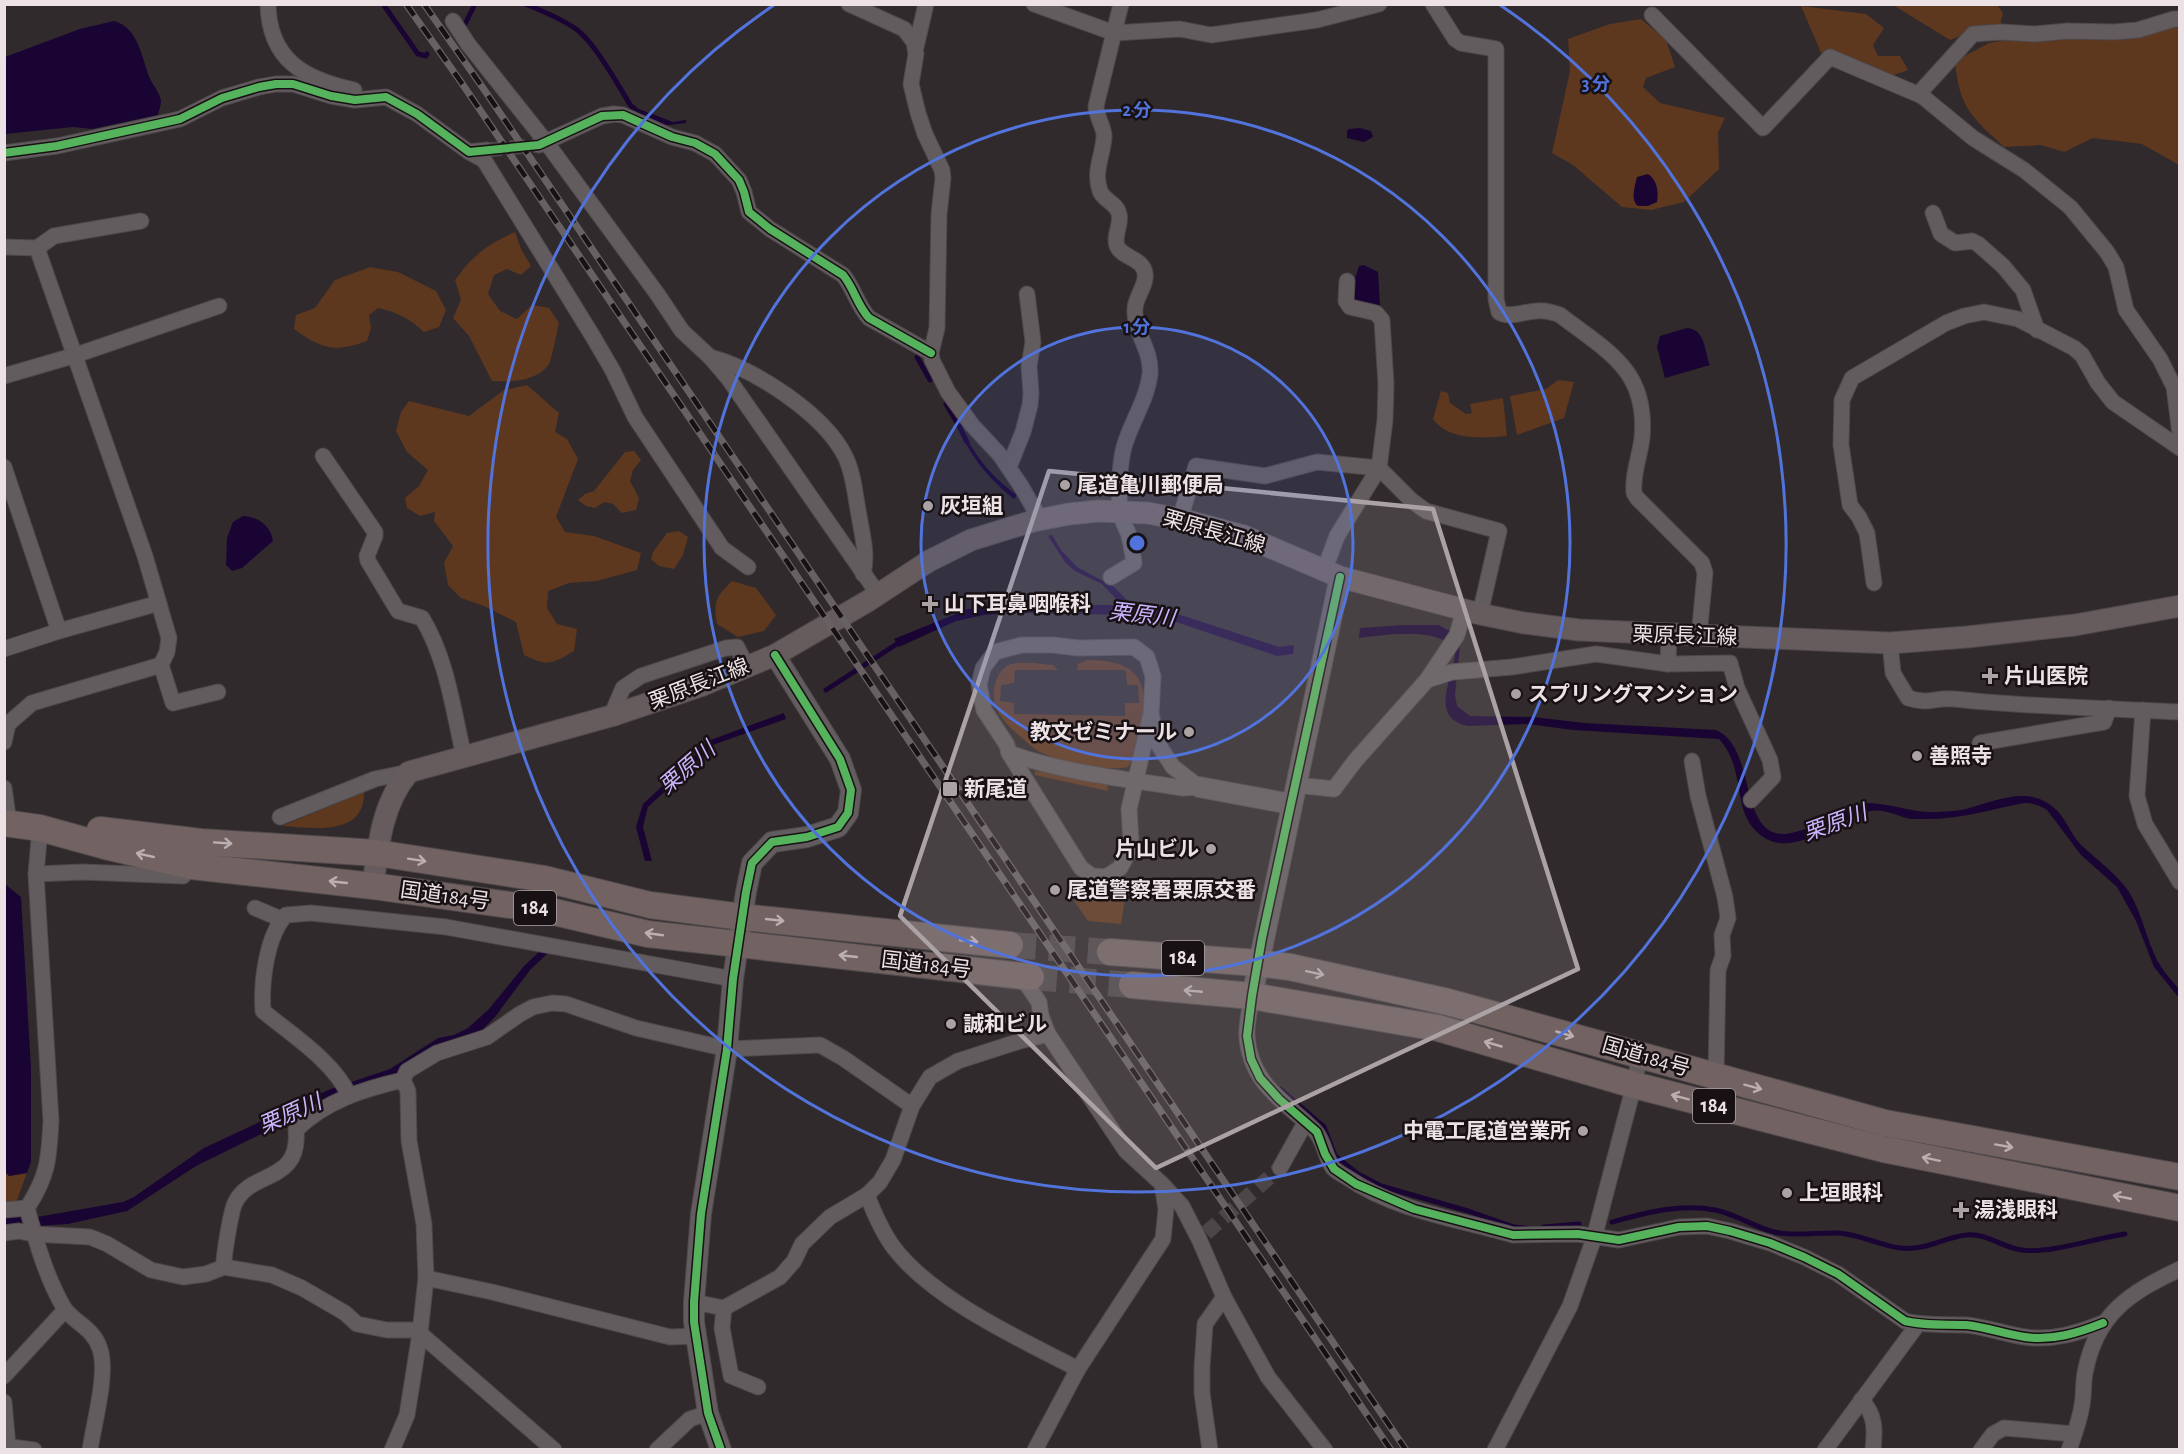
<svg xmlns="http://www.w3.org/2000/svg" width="2184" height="1454" font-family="'Alegreya Sans','Noto Sans JP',sans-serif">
<rect width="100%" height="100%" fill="#302a2c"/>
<!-- green -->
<g fill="#5e371f">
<polygon points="1893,5 1997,5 2003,13 1999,29 1965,34 1950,40"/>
<polygon points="1801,6 1866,14 1884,28 1873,45 1878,56 1900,56 1908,70 1888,77 1822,55"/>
<polygon points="1641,19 1666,40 1675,67 1646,78 1643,87 1660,103 1725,118 1718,133 1719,169 1684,202 1651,210 1622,207 1573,165 1552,153 1570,71 1568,39 1610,24"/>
<path d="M2171 23 2179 29V165L2142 144 2093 138 2064 152 2041 145 2004 147C1972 117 1959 108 1955 61L1989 43 2058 31Z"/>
<path d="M515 232 521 249 531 266 521 275 507 269 494 275 488 294 500 311 517 319 532 305 549 308 559 323C557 332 552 358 549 364 537 382 510 382 492 381L469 336 453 318 461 300 455 280C472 256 488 244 515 232Z"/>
<path d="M370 267 398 272 436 291 446 310 439 327 424 332C410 319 397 312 378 308L369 315 371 328 367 341C334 353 322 349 294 329L296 315 315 308 335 280Z"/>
<polygon points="1558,380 1574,382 1564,418 1517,435 1510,396 1546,389"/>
<path d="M527 385 559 413 555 432 567 439 578 459 556 517 565 532 594 536 641 553 637 570 597 581 569 583 548 591 547 608 557 624 577 629 574 651C552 664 548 667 524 655L516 622 484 606 461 598 448 585 444 563 453 546 434 521 435 512 420 516 407 508 405 498 419 486 428 470 407 452 396 431 401 412 409 401 469 416 504 390Z"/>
<path d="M1441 391 1448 393 1450 403 1466 414 1472 413 1470 404 1503 398 1507 436C1483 438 1449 441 1433 419Z"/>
<polygon points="634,451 641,460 633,470 630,481 639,498 636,510 622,513 613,504 604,502 595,508 586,506 578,500 585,494 594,491 625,452"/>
<polygon points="679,531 688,537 683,555 674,569 659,566 651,559 653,552 667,533"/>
<path d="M732 581 756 588 776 615 764 631 738 637 717 624C713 601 716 597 732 581Z"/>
<path d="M1087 660C1132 660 1151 676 1142 723 1139 740 1137 752 1128 767 1106 772 1057 761 1038 751 1031 747 1026 741 1020 736 1005 724 992 710 994 690 995 681 999 671 1007 666 1019 660 1040 664 1053 665L1058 670H1015L1014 683 1001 685 1000 701 1014 703V714L1125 716V703H1139L1138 685H1127L1126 672 1124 670H1077L1078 664Z"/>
<polygon points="1036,771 1107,785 1108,791 1035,775 1034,773"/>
<path d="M364 792C365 837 312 828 282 826Z"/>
<polygon points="1086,893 1090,897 1095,897 1126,893 1121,924 1088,921 1074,901"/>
<polygon points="4,1171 9,1176 27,1173 15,1205 4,1207"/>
</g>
<!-- water -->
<g fill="#1a0434">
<path d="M114 21C139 27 142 60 150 79 154 86 160 94 161 101 161 105 159 110 158 115L92 129 73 127 5 134V57L80 29Z"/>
<polygon points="631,106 673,122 686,120 686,123 660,126 631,112"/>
<polygon points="1360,128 1371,131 1373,137 1364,142 1347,138 1347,131 1349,129"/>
<path d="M1648 174C1657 180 1659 192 1657 202L1648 206H1638C1630 200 1635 186 1637 177Z"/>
<polygon points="1364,265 1378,272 1380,305 1376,307 1355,302 1353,299 1353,285 1359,266"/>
<path d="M1687 328C1706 330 1704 350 1710 365L1665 378 1657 347 1660 336Z"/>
<path d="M966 437C978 460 995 480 1017 495L1014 499C993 483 975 462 963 438Z"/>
<path d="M243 516C257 516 271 526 273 541L242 568 232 571 226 565 227 538 233 522Z"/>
<polygon points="1052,535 1061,550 1077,567 1114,587 1130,603 1184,616 1279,647 1294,645 1293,654 1277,656 1176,622 1139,615 1012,613 984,615 956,621 899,647 894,639 968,609 998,605 1119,605 1119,602 1102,584 1075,571 1065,562 1048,536"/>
<path d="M1403 625H1439L1453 633 1460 645 1455 695 1457 706 1470 716 1533 717 1584 723 1716 730C1757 747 1738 835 1784 834 1801 834 1848 811 1866 803 1891 803 1911 813 1938 812 1947 811 1957 811 1966 809 1993 802 2028 785 2053 807 2065 816 2070 833 2080 844 2093 856 2121 878 2129 892 2142 913 2146 938 2157 960 2163 971 2171 980 2179 989V998L2154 967 2136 921 2117 887 2081 855 2047 810C2039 805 2033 803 2024 803 1992 809 1962 819 1929 819 1923 819 1917 819 1911 819 1896 816 1882 807 1867 812 1832 822 1790 862 1758 833 1731 809 1747 770 1719 739L1573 730 1528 724 1468 726C1429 718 1452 680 1455 655 1449 624 1382 635 1359 638L1360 628Z"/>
<polygon points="784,713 786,719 710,746 706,753 648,807 643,827 652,861 645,861 636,827 643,804 701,750 708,741"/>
<polygon points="5,884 21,897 31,1068 31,1162 27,1173 9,1176 4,1171"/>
<polygon points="541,950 550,951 530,970 495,1017 483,1029 465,1040 411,1064 394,1076 312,1108 272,1126 259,1135 196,1166 127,1211 68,1224 5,1228 5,1216 37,1217 123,1202 134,1197 204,1148 328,1090 390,1069 438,1038 454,1035 468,1028 489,1009 524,966"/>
</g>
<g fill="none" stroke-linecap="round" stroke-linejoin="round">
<!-- stream -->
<g stroke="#1a0434" stroke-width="5">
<polyline points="383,4 418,54 426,56 427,54"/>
<path d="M525 4C543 11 560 18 576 29 596 44 617 84 631 106L635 109"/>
<polyline points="463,28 475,4"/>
<polyline points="917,357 930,380"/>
<polyline points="946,404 959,426 967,442"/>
<polyline points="826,690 903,640"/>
<polyline points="1280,1089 1324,1127 1335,1156 1358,1174 1381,1186 1468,1211 1514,1227 1526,1228"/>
<path d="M1612 1222C1645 1213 1680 1203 1715 1210 1736 1214 1754 1227 1774 1232 1795 1237 1817 1232 1838 1233 1859 1234 1879 1245 1900 1248 1926 1251 1942 1238 1966 1235 1985 1232 2003 1248 2022 1250 2050 1254 2096 1238 2125 1234"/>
<polyline points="1544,1227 1579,1224"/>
</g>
<!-- minor-tunnel -->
<g stroke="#4c4648" stroke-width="15" stroke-dasharray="15 8" stroke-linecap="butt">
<polyline points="487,150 539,145"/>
<polyline points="1206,1233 1280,1168"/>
</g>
<!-- trunk-tunnel -->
<g stroke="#4c4648" stroke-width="26" stroke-dasharray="26 13" stroke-linecap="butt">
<polyline points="1010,945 1110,952"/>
<polyline points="1031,977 1132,985"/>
</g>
<!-- minor casing -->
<g stroke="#4e484b" stroke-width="17">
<g id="minor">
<path d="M268 4C269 60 304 79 354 90"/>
<polyline points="849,4 904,29 914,42 916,54 911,84 918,113 925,134 942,170 943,178 939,214 937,328 931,353 932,360 948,392 972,425 1000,455 1021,486 1040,519"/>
<polyline points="1034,4 1114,33 1180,29 1211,35 1317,20 1379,4"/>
<path d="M1433 4 1455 39 1461 43 1496 49V299L1499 312C1509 319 1525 311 1537 311 1545 310 1552 312 1560 315 1608 352 1648 370 1642 438 1640 456 1632 475 1634 493L1637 498 1702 563 1705 573 1699 636"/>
<polyline points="1652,15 1763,128 1830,57 1922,96"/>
<polyline points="2180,19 2174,19 2138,30 2114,32 2068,31 2035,34 2001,32 1973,34 1923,89 1922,96 1973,138 2024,170 2070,207 2107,252 2116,267 2126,310 2160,359 2174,387 2180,434"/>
<polyline points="453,21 468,44 546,142 658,295 682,331 710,357 728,378 878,594"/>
<polyline points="916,47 926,4"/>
<path d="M539 145 602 116 614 114 623 115 672 137 695 143 715 154 739 180 744 192 749 212 770 229 843 275C854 288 857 305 869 318L931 353"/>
<polyline points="469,152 484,160 592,335 613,371 635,417 722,548 748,567"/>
<polyline points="4,153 57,146 180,119 222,98 259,87 276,84 293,84 331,96 355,100 386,97 417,114 469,152 487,150"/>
<polyline points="1933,213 1941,234 1955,243 1972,241 1978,244 2003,266 2023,290 2037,330"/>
<polyline points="4,247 37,248 145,556 169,638 167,652 161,665 32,703 8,724 4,742"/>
<polyline points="37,248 54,236 141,221"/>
<path d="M710 357C755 369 824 414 845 456 854 474 855 496 859 515 862 535 868 553 863 574"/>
<polyline points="4,376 76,355 219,306"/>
<path d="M323 456 375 532V536L367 556 368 561 398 611 422 618C447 659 453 710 464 756"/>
<polyline points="4,467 59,631"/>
<polyline points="1009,467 1023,432 1030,405 1031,393 1029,366 1033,342 1027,294"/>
<polyline points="1180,519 1196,466 1265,476 1317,462 1379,468 1411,500 1426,511 1499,531 1480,614"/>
<polyline points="1324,571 1337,536 1379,468 1385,420 1386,384 1382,320 1376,313 1350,307 1346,301 1347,281"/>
<path d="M1111 577 1134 563C1133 554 1131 545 1129 536 1127 528 1120 519 1120 510 1118 496 1120 461 1124 447 1131 422 1147 400 1150 374 1152 349 1133 332 1135 308 1136 296 1147 285 1145 273 1143 258 1122 258 1117 246 1113 235 1122 225 1119 214 1117 203 1104 201 1100 191 1093 171 1103 156 1104 137 1105 128 1096 117 1096 106L1121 4"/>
<polyline points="1874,583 1867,533 1859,517 1850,505 1841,445 1842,400 1852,378 1946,323 1964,316 1984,312 2018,319 2074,348 2082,355 2098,383 2113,402 2180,448"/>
<path d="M1890 643 1893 673 1908 698C1930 705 1935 697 1954 699 2029 707 2104 708 2180 712"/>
<polyline points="4,649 59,631 159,603"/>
<polyline points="1668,664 1730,663 1737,688 1770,760 1773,777 1751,800"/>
<polyline points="161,665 173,703 218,692"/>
<polyline points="1427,680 1452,672 1512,667 1596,654 1668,664 1669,635"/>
<polyline points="2143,710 2137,796 2145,824 2180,882"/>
<polyline points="1151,714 1129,809 1131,841 1127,855 1120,868 1106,877 1092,876 1081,868 1009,753 1007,745 984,710 979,685 983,668 995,652 1022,645 1053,645 1078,648 1134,647 1147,657 1153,676 1151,714 1158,744 1173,767 1199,787"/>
<polyline points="611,716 623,688 641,676 726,648 737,647 747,667"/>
<polyline points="1980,743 2104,722 2109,708"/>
<path d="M1009 753C1064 773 1126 779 1183 788L1199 787"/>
<polyline points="1692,761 1698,796 1725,897 1728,918 1722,935 1723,956 1718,970 1716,1077"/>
<polyline points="1296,785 1334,789 1355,761 1427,680 1457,635 1464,610"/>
<polyline points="4,788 9,823"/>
<polyline points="280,817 375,779 409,772"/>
<path d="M40 828 36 874 51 1121C49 1159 48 1176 27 1208 36 1241 46 1277 64 1308 74 1323 93 1327 100 1349 108 1374 94 1422 90 1450"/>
<polyline points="36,874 83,872 183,876 191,866"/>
<polyline points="255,908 281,919"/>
<polyline points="1021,976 1039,1002 1041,1016 1048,1034 1126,1151 1162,1184 1182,1206 1199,1239 1224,1297 1268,1377 1325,1450"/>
<path d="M1252 996C1250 1009 1246 1024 1247 1037 1251 1085 1285 1101 1315 1131 1324 1140 1325 1157 1333 1168 1337 1172 1343 1175 1348 1178 1396 1211 1458 1219 1513 1235L1578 1234 1619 1240 1679 1227 1707 1226 1730 1231 1770 1243 1804 1257 1838 1274 1905 1321C1925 1326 1945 1324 1966 1325 1986 1327 2005 1334 2025 1337 2052 1341 2078 1333 2103 1323"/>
<path d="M349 1095C332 1060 293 1036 263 1011 261 984 266 936 286 915L311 913 446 927 733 979"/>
<polyline points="1280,1168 1305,1123"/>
<path d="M867 1195C874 1213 882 1232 894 1248 934 1300 1020 1339 1078 1369"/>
<polyline points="4,1210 27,1208"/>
<polyline points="4,1233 19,1231 33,1234 90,1237 107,1244 151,1270 183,1277 206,1274 224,1267 272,1275 302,1288 345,1313 357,1324 387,1330 416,1330 554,1450"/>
<path d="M224 1267C223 1258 231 1211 235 1203 250 1170 301 1184 296 1130 325 1101 364 1089 403 1080L407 1071 437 1053 487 1037 520 1014 533 1007 552 1003 566 1004 636 1028 727 1049 820 1045 843 1058 912 1106"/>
<polyline points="426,1278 492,1292 670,1337 696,1336"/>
<polyline points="694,1302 724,1308"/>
<polyline points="4,1376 65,1310"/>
<polyline points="758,1387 731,1376 722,1328 724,1308 780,1277 794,1261 802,1244 830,1217 867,1195 880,1182 893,1160 912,1106 930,1077 958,1061 1020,1041 1048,1034"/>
<path d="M1861 1400C1876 1414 1875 1431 1873 1450"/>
<polyline points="4,1402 8,1446"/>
<polyline points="4,1446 34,1450"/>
<polyline points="392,1450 407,1415 420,1333 426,1278 424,1224 409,1141 408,1091 403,1080"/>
<polyline points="657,1450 690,1419 708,1413"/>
<polyline points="1035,1450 1078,1369 1163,1239 1166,1209 1162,1184"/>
<polyline points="1210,1450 1202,1393 1202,1368 1205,1324 1224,1297"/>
<polyline points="1495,1450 1570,1306 1594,1238 1634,1085 1640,1055"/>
<polyline points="1825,1450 1918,1324"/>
<polyline points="1981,1450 1993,1434 2004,1428 2074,1434"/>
<path d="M2069 1450C2074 1435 2080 1420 2082 1405 2084 1395 2083 1383 2085 1373 2096 1314 2129 1293 2180 1269"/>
</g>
</g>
<!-- tertiary casing -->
<g stroke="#4e484b" stroke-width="22">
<g id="tertiary">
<polyline points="1199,787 1291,804"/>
<polyline points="1252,996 1340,577"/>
<polyline points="721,1450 708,1413 694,1322 694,1302 701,1214 727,1049 733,979 746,892 752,863 772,842 807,837 838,827 848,813 851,790 840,759 775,655"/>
</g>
</g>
<!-- secondary casing -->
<g stroke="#4e484b" stroke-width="23">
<path id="secondary" d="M373 886C378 846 382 803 409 772L611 716 703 685 775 655 868 601 929 561 971 540 1033 521 1069 514 1098 511 1148 513 1180 519 1244 536 1340 577 1480 614 1524 623 1579 630 1890 643 1967 637 2075 625 2180 606"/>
</g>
<!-- trunk casing -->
<g stroke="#4e484b" stroke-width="28">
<g id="trunk">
<polyline points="4,823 40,828 105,846 191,866 373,886 546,910 648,934 1031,977"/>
<polyline points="100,830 201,842 377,853 545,879 650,905 742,917 1010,945"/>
<polyline points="1110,952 1257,963 1290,967 1448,1002 1885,1123 2180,1177"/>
<polyline points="1132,985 1252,996 1438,1028 1634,1085 1883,1149 2180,1208"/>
</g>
</g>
<!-- minor -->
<use href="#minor" stroke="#625c5e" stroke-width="15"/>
<!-- tertiary -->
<use href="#tertiary" stroke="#625c5e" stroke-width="20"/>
<!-- secondary -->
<use href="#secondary" stroke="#665b5d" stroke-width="21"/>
<!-- trunk -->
<use href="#trunk" stroke="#726262" stroke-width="26"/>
<!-- rail casing -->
<g stroke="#676163" stroke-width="7">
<g id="rail">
<polyline points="406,4 461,82 1391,1450"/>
<polyline points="424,4 483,88 1406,1450"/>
</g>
</g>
<!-- rail -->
<use href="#rail" stroke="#181114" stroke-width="4.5" stroke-dasharray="14" stroke-linecap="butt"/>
<!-- cycleway casing -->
<g stroke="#181114" stroke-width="11">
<g id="cycleway">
<path d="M4 153 57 146 180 119 222 98 259 87 276 84H293L331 96 355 100 386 97 417 114 469 152 539 145 602 116 623 115 672 137 695 143 715 154 739 180 744 192 749 212 770 229 843 275C854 288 857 305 869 318L931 353"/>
<path d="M1340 577 1262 938 1252 996 1247 1036 1251 1059 1260 1078 1279 1099 1317 1132 1325 1154 1334 1169 1356 1184 1414 1209 1513 1235 1578 1234 1619 1240 1679 1227 1707 1226 1730 1231 1770 1243 1804 1257 1838 1274 1905 1321C1925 1326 1945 1324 1966 1325 1986 1327 2005 1334 2025 1337 2052 1341 2078 1333 2103 1323"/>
<polyline points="721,1450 708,1413 694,1322 694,1302 701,1214 727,1049 733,979 746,892 752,863 772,842 807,837 838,827 848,813 851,790 840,759 775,655"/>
</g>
</g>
<!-- cycleway -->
<use href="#cycleway" stroke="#56b35d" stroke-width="8"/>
</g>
<!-- one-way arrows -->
<defs><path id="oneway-shaft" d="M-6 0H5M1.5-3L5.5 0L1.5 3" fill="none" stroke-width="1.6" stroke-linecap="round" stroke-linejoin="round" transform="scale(1.5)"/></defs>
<g stroke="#bbafb1">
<use href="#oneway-shaft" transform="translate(223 843) rotate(4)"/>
<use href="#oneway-shaft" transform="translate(145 855) rotate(-167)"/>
<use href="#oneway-shaft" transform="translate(417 860) rotate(9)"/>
<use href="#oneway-shaft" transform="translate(338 882) rotate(-174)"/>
<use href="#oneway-shaft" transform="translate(775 920) rotate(6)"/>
<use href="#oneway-shaft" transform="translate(654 934) rotate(-172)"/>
<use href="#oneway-shaft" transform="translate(969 941) rotate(6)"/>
<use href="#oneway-shaft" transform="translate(848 956) rotate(-174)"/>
<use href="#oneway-shaft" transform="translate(1315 973) rotate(12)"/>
<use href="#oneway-shaft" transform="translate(1193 991) rotate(-175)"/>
<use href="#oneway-shaft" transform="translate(1565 1034) rotate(16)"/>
<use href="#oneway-shaft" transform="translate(1493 1044) rotate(-164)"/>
<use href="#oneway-shaft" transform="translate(1753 1087) rotate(15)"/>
<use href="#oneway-shaft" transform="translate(1680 1097) rotate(-165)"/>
<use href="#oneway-shaft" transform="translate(2004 1146) rotate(10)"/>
<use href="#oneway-shaft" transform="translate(1931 1159) rotate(-168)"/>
<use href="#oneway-shaft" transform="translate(2122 1197) rotate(-169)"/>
</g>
<!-- marked area -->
<path fill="#aaa2a4" fill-opacity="0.2" stroke="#aaa2a4" stroke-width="4.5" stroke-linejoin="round" d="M1049 471 1433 509 1578 969 1156 1168 900 916Z"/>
<!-- distance rings -->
<circle cx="1137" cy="543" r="216" fill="#5173db" fill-opacity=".12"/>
<g fill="none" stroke="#5173db" stroke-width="3">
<circle cx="1137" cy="543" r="216"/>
<circle cx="1137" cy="543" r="433"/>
<path d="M1500 5A649 649 0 1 1 774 5"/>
</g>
<!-- markers -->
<g fill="#aaa2a4" stroke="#181114" stroke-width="2">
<circle cx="1065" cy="485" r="6"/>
<circle cx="928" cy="506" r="6"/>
<path d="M927 595h6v6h6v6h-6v6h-6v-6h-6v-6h6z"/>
<path d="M1987 667h6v6h6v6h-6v6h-6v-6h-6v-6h6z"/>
<circle cx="1516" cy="694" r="6"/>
<circle cx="1189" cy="732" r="6"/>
<circle cx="1917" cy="756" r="6"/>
<rect x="942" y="781" width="16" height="16" rx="3"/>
<circle cx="1211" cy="849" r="6"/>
<circle cx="1055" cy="890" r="6"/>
<circle cx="951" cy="1024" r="6"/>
<circle cx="1583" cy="1131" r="6"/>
<circle cx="1787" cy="1193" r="6"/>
<path d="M1958 1201h6v6h6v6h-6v6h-6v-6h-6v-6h6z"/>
</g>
<g text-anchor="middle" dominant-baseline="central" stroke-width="5" stroke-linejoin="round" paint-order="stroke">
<!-- shield labels -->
<g fill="#181114" stroke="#aca3a6" stroke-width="1.5">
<rect x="514" y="891" width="42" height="34" rx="4.5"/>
<rect x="1162" y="941" width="42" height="34" rx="4.5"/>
<rect x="1693" y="1089" width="42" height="34" rx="4.5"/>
</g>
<g font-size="20" font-weight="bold" fill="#ece2e5">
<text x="535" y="908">184</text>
<text x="1183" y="958">184</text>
<text x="1714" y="1106">184</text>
</g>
<!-- poi labels -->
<g font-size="21" font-weight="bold" fill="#ece2e5" stroke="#181114" text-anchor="start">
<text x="1077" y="485">尾道亀川郵便局</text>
<text x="940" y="506">灰垣組</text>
<text x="944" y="604">山下耳鼻咽喉科</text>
<text x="2004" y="676">片山医院</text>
<text x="1528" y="694">スプリングマンション</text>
<text x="1177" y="732" text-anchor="end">教文ゼミナール</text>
<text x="1929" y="756">善照寺</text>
<text x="964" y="789">新尾道</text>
<text x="1199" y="849" text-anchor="end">片山ビル</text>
<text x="1067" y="890">尾道警察署栗原交番</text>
<text x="963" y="1024">誠和ビル</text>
<text x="1571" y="1131" text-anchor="end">中電工尾道営業所</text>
<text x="1799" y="1193">上垣眼科</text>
<text x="1974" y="1210">湯浅眼科</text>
</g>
<!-- street labels -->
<g font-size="21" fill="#ece2e5" stroke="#181114">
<text transform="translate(1214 532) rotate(16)">栗原長江線</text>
<text transform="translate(1685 636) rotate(2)">栗原長江線</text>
<text transform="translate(699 684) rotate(-21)">栗原長江線</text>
<text transform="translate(445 896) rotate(8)">国道184号</text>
<text transform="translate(926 965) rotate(7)">国道184号</text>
<text transform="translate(1646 1057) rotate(16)">国道184号</text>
</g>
<!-- water labels -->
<g font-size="22" font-style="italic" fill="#cab3fc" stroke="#181114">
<text transform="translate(1142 615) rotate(7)">栗原川</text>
<text transform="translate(687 768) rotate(-41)">栗原川</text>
<text transform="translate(1835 823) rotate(-20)">栗原川</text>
<text transform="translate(290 1114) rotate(-24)">栗原川</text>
</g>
</g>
<circle cx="1137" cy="543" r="9" fill="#5173db" stroke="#181114" stroke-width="3"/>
<g font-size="18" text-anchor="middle" font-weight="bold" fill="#5173db" stroke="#181114" stroke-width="5" stroke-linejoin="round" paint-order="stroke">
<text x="1596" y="90">3 分</text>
<text x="1137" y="116">2 分</text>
<text x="1137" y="333">1 分</text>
</g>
<!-- border -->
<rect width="2184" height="1454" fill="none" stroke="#ece2e5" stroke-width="12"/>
</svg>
